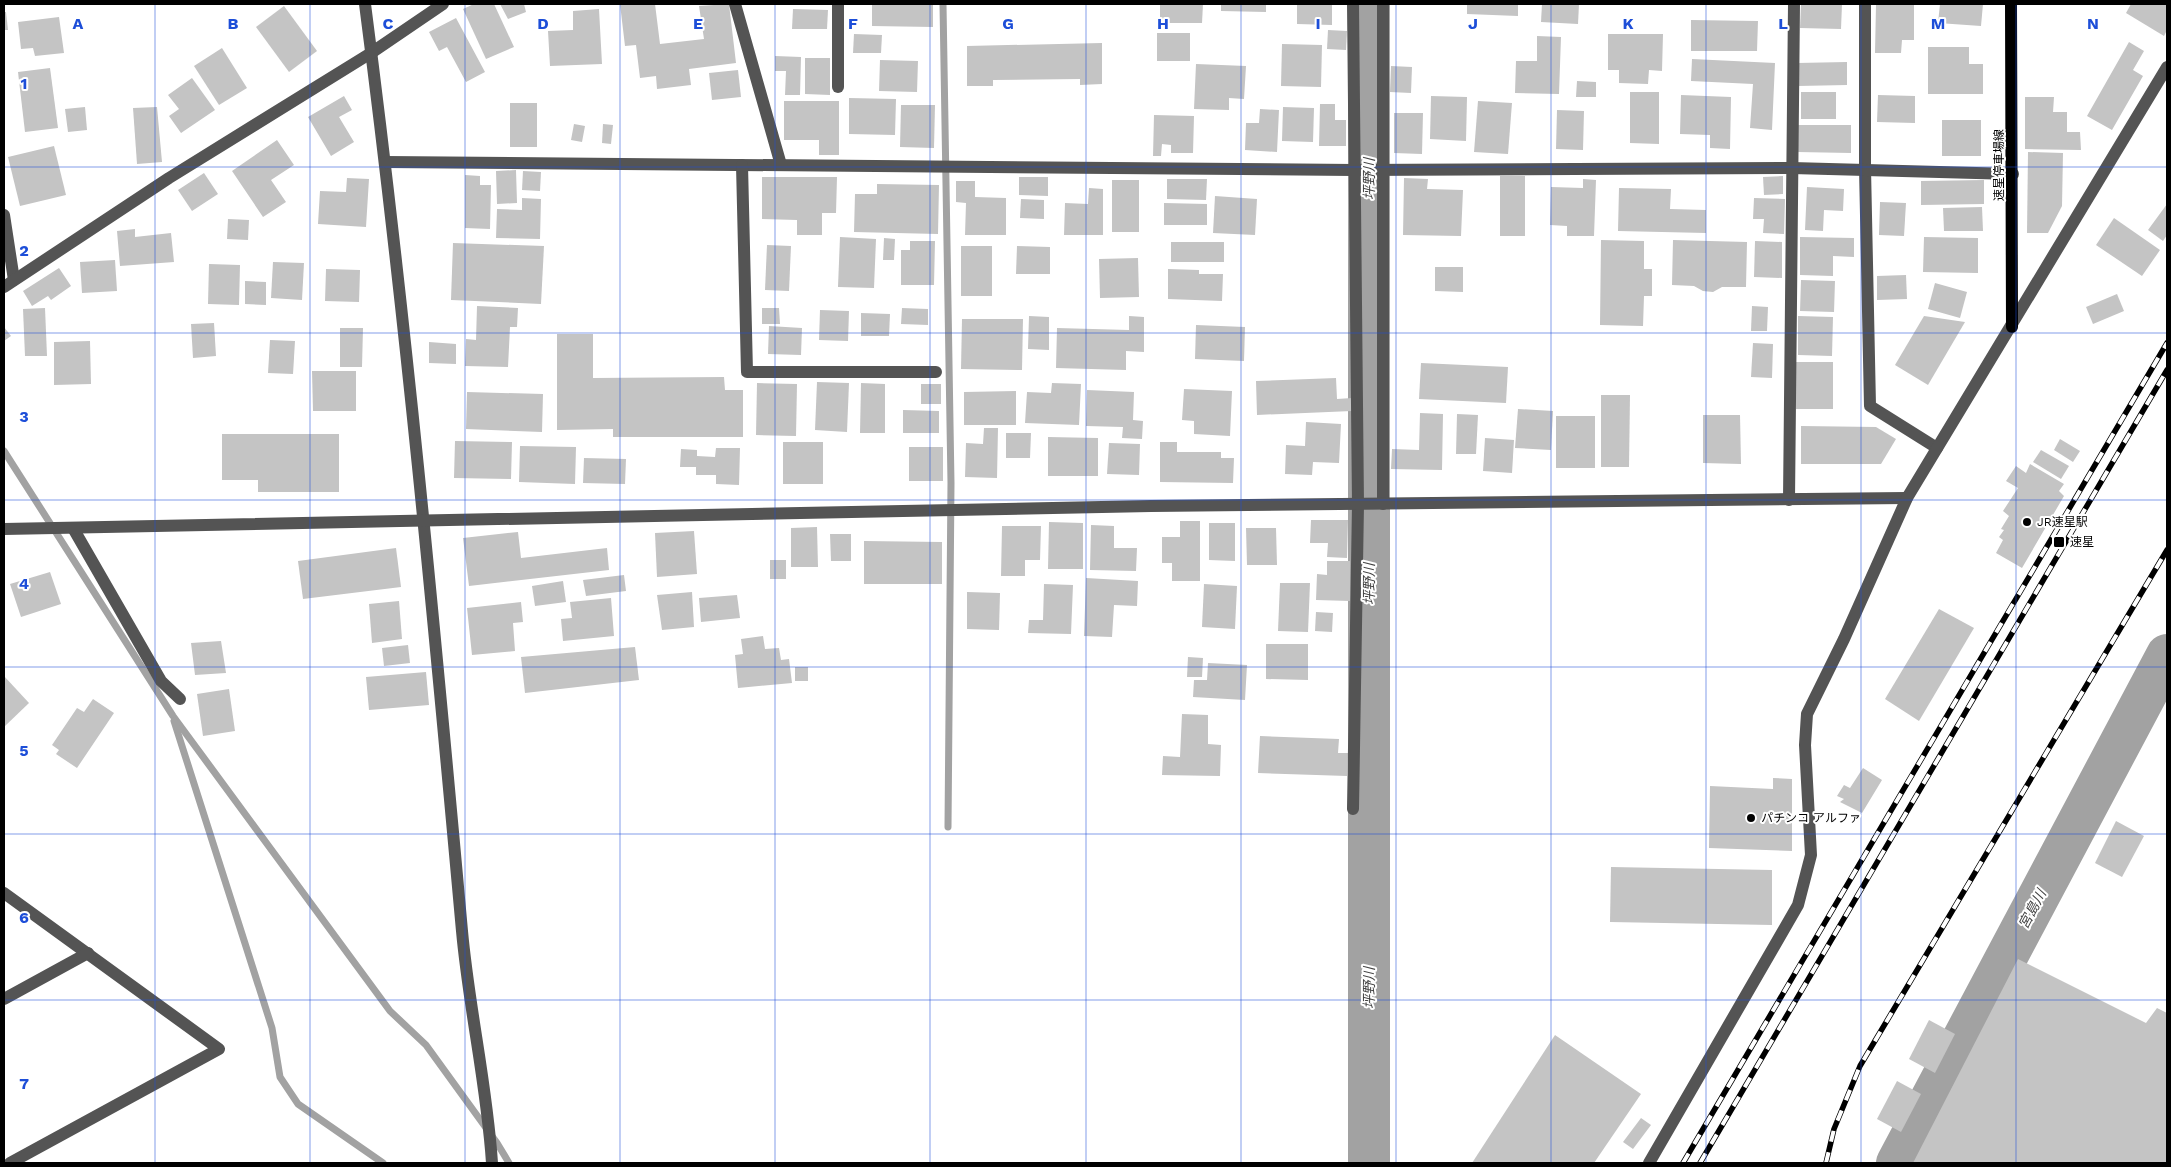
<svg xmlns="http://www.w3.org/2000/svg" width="2171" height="1167" font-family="'Work Sans','Noto Sans JP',sans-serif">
<rect width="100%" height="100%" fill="#fff"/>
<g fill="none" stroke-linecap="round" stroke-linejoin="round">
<!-- stream -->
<g stroke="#a2a2a2" stroke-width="7">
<polyline points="943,4 951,483 948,827"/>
<polyline points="4,451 173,716 390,1011 426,1045 497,1143 509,1163"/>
<polyline points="174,721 272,1028 280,1077 298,1104 383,1163"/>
</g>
<!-- river -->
<g stroke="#a2a2a2" stroke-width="42">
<polyline points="1369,1163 1369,4"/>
<polyline points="1897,1163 2167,655"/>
</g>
</g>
<!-- building -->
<g fill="#c4c4c4">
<polygon points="474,4 494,4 514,47 486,59 463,9"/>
<polygon points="500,4 524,4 526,12 508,19"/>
<polygon points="620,4 655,4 660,44 704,39 699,6 729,4 736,63 689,69 691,85 657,89 656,76 640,78 636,45 625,46"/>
<polygon points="872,4 933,4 933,27 872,26"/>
<polygon points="1160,4 1203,4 1202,23 1160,23"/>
<polygon points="1221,4 1266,4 1266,12 1221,11"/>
<polygon points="1297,4 1332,4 1332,25 1297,24"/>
<polygon points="1467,4 1518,4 1518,16 1467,14"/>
<polygon points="1542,4 1579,4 1578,24 1541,22"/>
<polygon points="1801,4 1842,4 1841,29 1800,28"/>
<polygon points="1940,4 1983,4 1981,26 1938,23"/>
<polygon points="2131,4 2167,4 2167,30 2164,36 2126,13"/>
<polygon points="1876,5 1914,5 1914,40 1902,40 1901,53 1875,53"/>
<polygon points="284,6 317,51 289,72 256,27"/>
<polygon points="599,9 602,64 550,66 548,31 573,30 573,11"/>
<polygon points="793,9 828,10 827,29 792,29"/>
<polygon points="4,12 6,12 8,30 4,30"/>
<polygon points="59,17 64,53 35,56 33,48 21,49 18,22"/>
<polygon points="456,18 485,72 466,82 447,47 439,51 429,32"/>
<polygon points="1691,20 1758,21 1757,51 1691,51"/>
<polygon points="1328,30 1347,31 1346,50 1327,49"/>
<rect x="1157" y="33" width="33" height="28"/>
<polygon points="854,34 882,35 881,53 853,53"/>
<polygon points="1608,34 1663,34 1662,71 1649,70 1648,84 1619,83 1619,70 1608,70"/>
<polygon points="1537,36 1561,37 1559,94 1515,93 1516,61 1537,61"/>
<polygon points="2129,42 2144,51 2133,70 2143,76 2112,130 2087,116"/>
<polygon points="1102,43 1102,84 1080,85 1080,79 993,80 993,86 967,86 967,46"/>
<polygon points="1282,44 1322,45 1321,87 1281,86"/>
<polygon points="1928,47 1969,47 1969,64 1983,64 1983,94 1928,94"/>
<polygon points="222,48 247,88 219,105 194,66"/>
<polygon points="775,56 801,57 800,95 785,95 786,71 775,71"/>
<polygon points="805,58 830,58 830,95 805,94"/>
<polygon points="1692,59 1775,63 1772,130 1750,128 1753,84 1691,81"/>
<polygon points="880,60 918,61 917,92 879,91"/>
<polygon points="1847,62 1847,85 1798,86 1797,63"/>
<polygon points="1196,64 1246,66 1244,99 1229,98 1229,110 1194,109"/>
<polygon points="1391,66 1412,67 1411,93 1390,92"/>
<polygon points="50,68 58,128 25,132 18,72"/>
<polygon points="738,70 741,97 712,100 709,73"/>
<polygon points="192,78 215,110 181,133 169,116 179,109 168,95"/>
<polygon points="1577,81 1596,82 1596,97 1576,97"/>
<polygon points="1630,92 1659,92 1659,144 1630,143"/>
<rect x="1801" y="92" width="35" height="27"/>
<polygon points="1681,95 1731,97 1730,149 1710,148 1710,135 1680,134"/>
<polygon points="1878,95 1915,96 1915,123 1877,122"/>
<polygon points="344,96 352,110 339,117 354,142 331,156 308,117"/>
<polygon points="1431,96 1467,97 1466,141 1430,139"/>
<polygon points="2025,97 2054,97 2053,112 2067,112 2067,132 2080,132 2081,150 2025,149"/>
<polygon points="849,98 896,99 895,135 849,134"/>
<polygon points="784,101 839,101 839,155 819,155 819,140 784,140"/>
<polygon points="1478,101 1512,103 1508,154 1474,152"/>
<rect x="510" y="103" width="27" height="44"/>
<polygon points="1320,104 1335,104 1335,120 1346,120 1346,146 1319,146"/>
<polygon points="901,105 935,105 934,148 900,147"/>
<polygon points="85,107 87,130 68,132 65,109"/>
<polygon points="157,107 162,162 137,164 133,108"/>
<polygon points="1283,107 1314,108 1313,142 1282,141"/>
<polygon points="1260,109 1279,110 1277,152 1245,150 1246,123 1259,123"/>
<polygon points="1557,110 1584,111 1583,150 1556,149"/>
<polygon points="1394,113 1423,113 1422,154 1394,153"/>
<polygon points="1154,115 1194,116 1193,153 1171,153 1171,145 1162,144 1161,156 1153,156"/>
<rect x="1942" y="120" width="39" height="36"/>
<polygon points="574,124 585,126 582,142 571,140"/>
<polygon points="603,124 613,125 611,144 602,143"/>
<polygon points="1797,125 1851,125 1851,153 1797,152"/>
<polygon points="277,140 294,165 271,180 286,202 263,217 232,171"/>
<polygon points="54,146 66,195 20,206 8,157"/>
<polygon points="2028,152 2063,153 2062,206 2048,233 2027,233"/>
<polygon points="516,170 517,203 497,204 496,171"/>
<polygon points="523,171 541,172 540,191 522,190"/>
<polygon points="204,173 218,194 192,211 178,190"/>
<polygon points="465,175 480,176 480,185 491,185 490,229 465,228"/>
<rect x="1500" y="176" width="25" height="60"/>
<polygon points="1783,176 1783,194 1764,195 1763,177"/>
<polygon points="762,177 837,177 836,213 822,213 822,235 797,235 797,220 762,219"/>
<polygon points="1019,177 1048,177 1048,196 1019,195"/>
<polygon points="347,178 369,179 366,227 318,224 320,191 346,192"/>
<polygon points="1404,178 1428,179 1427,189 1463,190 1461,236 1403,235"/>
<polygon points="1167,179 1207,179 1206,200 1167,199"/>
<polygon points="1583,179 1596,180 1594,236 1567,236 1567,226 1550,225 1551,187 1583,188"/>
<rect x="1112" y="180" width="27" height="52"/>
<polygon points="1984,180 1984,204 1921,205 1921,181"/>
<polygon points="956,181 975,181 975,197 1006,198 1006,235 965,235 966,203 956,202"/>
<polygon points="877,184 939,185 938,234 854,232 855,194 877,194"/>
<polygon points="1807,187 1844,189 1843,211 1824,210 1823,231 1805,230"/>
<polygon points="1089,188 1103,189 1103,235 1064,235 1065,203 1088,204"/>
<polygon points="1619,188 1671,189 1670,209 1706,210 1706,233 1618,231"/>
<polygon points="1215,196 1257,199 1255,235 1213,233"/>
<polygon points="522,198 541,199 540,239 496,238 497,209 522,210"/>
<polygon points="1754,198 1785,199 1784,234 1763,233 1764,219 1753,219"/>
<polygon points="1021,199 1044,200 1044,219 1020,218"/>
<polygon points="1880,202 1906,203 1904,236 1879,235"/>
<polygon points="1164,203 1207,204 1207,225 1164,225"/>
<polygon points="2167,204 2167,235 2163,241 2148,230"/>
<polygon points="1982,207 1983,231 1944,231 1943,208"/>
<polygon points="2114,218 2160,250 2142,276 2096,245"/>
<polygon points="228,219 249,220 248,240 227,239"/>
<polygon points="135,229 135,237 171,233 174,262 120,266 117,231"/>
<polygon points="840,237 876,239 874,288 838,287"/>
<polygon points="1800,237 1854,238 1854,257 1833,256 1833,276 1800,275"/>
<polygon points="1924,237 1978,238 1978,273 1923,272"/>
<polygon points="884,238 895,239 894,260 883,260"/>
<polygon points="1601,240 1644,241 1644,269 1652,269 1652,296 1644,296 1643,326 1600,325"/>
<polygon points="1673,240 1747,242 1746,287 1722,287 1713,292 1703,291 1694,286 1672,285"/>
<polygon points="910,241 935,241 934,285 901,285 901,250 910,250"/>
<polygon points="1755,241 1782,242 1782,278 1754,277"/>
<rect x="1171" y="242" width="53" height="20"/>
<polygon points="453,243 544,246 541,304 451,300"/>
<polygon points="767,245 791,246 789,291 765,290"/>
<rect x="961" y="246" width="31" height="50"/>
<polygon points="1017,246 1050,247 1050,274 1016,274"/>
<polygon points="1138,258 1139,297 1100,298 1099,259"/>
<polygon points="115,260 117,291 82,293 80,262"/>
<polygon points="273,262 304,263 302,300 271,298"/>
<polygon points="209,264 240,265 239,305 208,304"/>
<polygon points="1435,267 1463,267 1463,292 1435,291"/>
<polygon points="59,268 71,286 51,300 48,296 32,306 23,291"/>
<polygon points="326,269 360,270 359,302 325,301"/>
<polygon points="1168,269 1199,270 1199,274 1223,274 1222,301 1168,299"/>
<polygon points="1906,275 1907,299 1877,300 1877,276"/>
<polygon points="1801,280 1835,281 1834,312 1800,311"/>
<polygon points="245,281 266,282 266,305 245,304"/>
<polygon points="1935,283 1967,292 1960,318 1928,309"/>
<polygon points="2117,294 2124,311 2093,324 2086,307"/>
<polygon points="477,306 518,308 517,327 510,327 508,367 465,366 466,339 476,340"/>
<polygon points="1752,306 1768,307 1767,331 1751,331"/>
<polygon points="45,308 47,356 25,356 23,309"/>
<polygon points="762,308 779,308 780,324 762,324"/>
<polygon points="902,308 928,309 928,325 901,324"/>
<polygon points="820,310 849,311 848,341 819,340"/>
<polygon points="861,313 890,314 889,336 861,336"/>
<polygon points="1029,316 1049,317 1049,350 1028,349"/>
<polygon points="1129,316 1144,317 1144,352 1126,351 1126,370 1056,368 1057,328 1129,330"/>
<polygon points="1798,316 1833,317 1832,356 1798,355"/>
<polygon points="1924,316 1965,322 1928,385 1895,365"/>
<polygon points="962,319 1023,319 1022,370 961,369"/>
<polygon points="214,323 216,356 193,358 191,324"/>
<polygon points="1196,325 1245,327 1244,361 1195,359"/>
<polygon points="769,326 802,328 801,355 768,354"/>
<polygon points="4,327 11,336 4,341"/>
<polygon points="340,328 363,328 362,367 340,367"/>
<polygon points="557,334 593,334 593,378 724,377 725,390 743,390 743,437 613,437 613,429 557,430"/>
<polygon points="270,340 295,341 293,374 268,373"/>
<polygon points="90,341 91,384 54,385 54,342"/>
<polygon points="429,342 456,344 456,364 429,363"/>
<polygon points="1753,343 1773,344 1772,378 1751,377"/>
<rect x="1796" y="362" width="37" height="47"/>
<polygon points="1421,363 1508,367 1506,403 1419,399"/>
<polygon points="312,371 356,371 356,411 313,411"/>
<polygon points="1336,378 1337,399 1352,398 1352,411 1257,415 1256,381"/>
<polygon points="817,382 849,383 847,432 815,430"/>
<polygon points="757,383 797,384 796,436 756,435"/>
<polygon points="861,383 885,384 885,433 860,433"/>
<polygon points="1052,383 1081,384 1079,425 1025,423 1027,392 1051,393"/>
<rect x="921" y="384" width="20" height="20"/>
<polygon points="1184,389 1232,391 1230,436 1194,434 1194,421 1182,420"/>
<polygon points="1087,390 1134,392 1133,420 1143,421 1142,439 1122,438 1123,427 1086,426"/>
<polygon points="1016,391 1016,425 964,425 964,392"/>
<polygon points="467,392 543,394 542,432 466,429"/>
<polygon points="1601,395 1630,395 1629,467 1601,467"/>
<polygon points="1518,409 1553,411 1551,450 1515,448"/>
<polygon points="903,410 939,411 939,433 903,433"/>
<polygon points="1420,413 1443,414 1442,470 1391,469 1392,449 1419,450"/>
<polygon points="1457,414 1478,415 1476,454 1456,454"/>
<polygon points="1703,415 1740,415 1741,464 1703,463"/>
<rect x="1556" y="416" width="39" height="52"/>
<polygon points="1306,422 1341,424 1339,463 1313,462 1312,475 1285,474 1286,445 1305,446"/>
<polygon points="1801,426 1876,427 1896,439 1881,464 1801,464"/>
<polygon points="984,428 998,428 997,478 965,477 966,443 983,444"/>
<polygon points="1006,433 1031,433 1030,458 1006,458"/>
<polygon points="222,434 339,434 339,492 258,492 258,480 222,480"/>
<polygon points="1048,437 1098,438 1098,476 1048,476"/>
<polygon points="1485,438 1514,440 1512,473 1483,471"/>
<polygon points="2060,439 2080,451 2073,462 2054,450"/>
<polygon points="455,441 512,442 511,479 454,478"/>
<rect x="783" y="442" width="40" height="42"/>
<polygon points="1160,442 1177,442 1177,452 1221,452 1221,458 1234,458 1233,483 1160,482"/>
<polygon points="1109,443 1140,444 1139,475 1107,474"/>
<polygon points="520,446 576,447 575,484 519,482"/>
<rect x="909" y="447" width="34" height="34"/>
<polygon points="716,448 740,448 739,485 716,484 716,475 696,475 696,467 680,467 681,449 697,450 697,456 715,457"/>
<polygon points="2041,450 2069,466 2061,479 2033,462"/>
<polygon points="584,458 626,459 625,484 583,483"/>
<polygon points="2030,464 2064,484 2059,491 2064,496 2022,568 1996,553 2003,540 1999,537 2004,530 2001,529 2009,516 2003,511 2018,488 2006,481 2016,466 2026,473"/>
<polygon points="1311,520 1348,520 1347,558 1327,557 1328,543 1310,543"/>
<polygon points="1180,521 1200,521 1200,581 1172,581 1172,563 1162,563 1162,537 1180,537"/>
<polygon points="1049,522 1083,523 1083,569 1048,569"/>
<polygon points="1209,523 1235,523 1235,561 1209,560"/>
<polygon points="1091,525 1114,526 1114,548 1137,548 1136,571 1090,570"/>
<polygon points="1002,526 1041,526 1040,560 1025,560 1025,576 1001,576"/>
<polygon points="817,527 818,567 791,567 791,528"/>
<polygon points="1246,528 1276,528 1277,565 1247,565"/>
<polygon points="694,531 697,574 657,577 655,533"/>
<polygon points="518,532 521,558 607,548 609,570 469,586 463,538"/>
<polygon points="830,534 851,534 851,561 831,561"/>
<polygon points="864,541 942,542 942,584 864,584"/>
<polygon points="396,548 401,587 303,599 298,561"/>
<rect x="770" y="560" width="16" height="19"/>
<polygon points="1327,561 1350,561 1350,601 1316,600 1317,574 1327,575"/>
<polygon points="50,572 61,604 21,617 10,584"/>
<polygon points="624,575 626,591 586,596 583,580"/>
<polygon points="1086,578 1138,581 1137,606 1114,605 1112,637 1084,636"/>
<polygon points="563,581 566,602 535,606 532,586"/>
<polygon points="1280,583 1310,583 1308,632 1278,631"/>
<polygon points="1044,584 1073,585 1071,634 1028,633 1029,620 1043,620"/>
<polygon points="1204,584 1237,586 1235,629 1202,627"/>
<polygon points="692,592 694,627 662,630 657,595"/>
<polygon points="967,592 1000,593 999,630 967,629"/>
<polygon points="737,595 740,618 701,622 699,598"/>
<polygon points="611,598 614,636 563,641 561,619 572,618 570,602"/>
<polygon points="399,601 402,639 372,643 369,604"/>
<polygon points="521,602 523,622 513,623 515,651 472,655 467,608"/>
<polygon points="1939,609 1974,628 1919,721 1885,699"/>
<polygon points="1316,612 1333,613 1332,632 1315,631"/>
<polygon points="763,636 765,649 779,648 781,660 789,659 792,683 738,688 735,655 743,654 741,639"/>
<polygon points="221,641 226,673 195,675 191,643"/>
<polygon points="1266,644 1308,644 1308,680 1266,679"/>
<polygon points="408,645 410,663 384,666 382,648"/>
<polygon points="635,647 639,680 525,693 521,657"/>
<polygon points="1188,657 1203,658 1202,677 1187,677"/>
<polygon points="1208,663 1247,665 1245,700 1193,697 1194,680 1207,680"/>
<rect x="795" y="667" width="13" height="14"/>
<polygon points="426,672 429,705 369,710 366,677"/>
<polygon points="4,676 29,703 4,727"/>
<polygon points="229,689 235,731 203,736 197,694"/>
<polygon points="93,699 114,713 77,768 56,754 59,750 52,745 77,708 84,712"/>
<polygon points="1182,714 1208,715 1208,744 1221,745 1220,776 1162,775 1163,756 1180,757"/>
<polygon points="1260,736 1339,739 1338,753 1348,753 1347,776 1258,773"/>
<polygon points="1863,768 1882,780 1862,813 1840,802 1844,799 1837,796 1844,785 1850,788"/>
<polygon points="1773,778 1792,779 1792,851 1709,848 1710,786 1773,789"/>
<polygon points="2116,821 2144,836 2122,877 2095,863"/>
<polygon points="1611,867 1772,870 1772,925 1610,922"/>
<polygon points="2018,959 2146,1023 2157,1008 2167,1013 2167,1163 1913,1163"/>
<polygon points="1929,1020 1955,1034 1935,1073 1909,1059"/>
<polygon points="1555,1035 1641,1094 1594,1163 1472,1163"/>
<polygon points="1897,1081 1921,1094 1901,1132 1877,1119"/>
<polygon points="1641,1118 1651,1125 1633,1149 1623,1142"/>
</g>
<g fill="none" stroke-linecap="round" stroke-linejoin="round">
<!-- minor -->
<g stroke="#545454" stroke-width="12">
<path d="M365 4C405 312 434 621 462 931 469 1009 487 1085 492 1163"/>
<polyline points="735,4 781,165"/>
<polyline points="838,4 838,87"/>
<polyline points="1353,4 1358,504 1353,809"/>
<polyline points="1865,4 1865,168 1870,406 1937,448"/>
<polyline points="385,162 1354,170 1792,168 2013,174"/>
<polyline points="742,165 747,372 936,372"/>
<polyline points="4,215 14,280"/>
<polyline points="4,287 169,178 371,53 443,4"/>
<polyline points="1789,500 1794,4"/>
<polyline points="1383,504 1383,4"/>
<polyline points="73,528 161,681 180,699"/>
<polyline points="4,529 1151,506 1907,498"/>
<polyline points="4,893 219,1049 10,1163"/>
<polyline points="4,999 88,953"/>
<polyline points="1649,1163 1798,905 1811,855 1805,745 1807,714 1844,639 1907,498 2167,67"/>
</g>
<!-- major -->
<polyline stroke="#000" stroke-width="12" points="2011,4 2012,327"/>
<!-- rail casing -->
<g stroke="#000" stroke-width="5.5">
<g id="rail">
<polyline points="1683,1163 2167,343"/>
<polyline points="1700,1163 2167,370"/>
<polyline points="1826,1163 1834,1129 1860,1066 2167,550"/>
</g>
</g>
<!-- rail -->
<use href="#rail" stroke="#fff" stroke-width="4" stroke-dasharray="11" stroke-linecap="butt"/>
</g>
<!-- grid -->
<path fill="none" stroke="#1d4ed8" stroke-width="1" stroke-opacity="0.55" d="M155 4V1163M310 4V1163M465 4V1163M620 4V1163M775 4V1163M930 4V1163M1086 4V1163M1241 4V1163M1396 4V1163M1551 4V1163M1706 4V1163M1861 4V1163M2016 4V1163M4 167H2167M4 333H2167M4 500H2167M4 667H2167M4 834H2167M4 1000H2167"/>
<!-- markers -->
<g fill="#000" stroke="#fff" stroke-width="2">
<circle cx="2027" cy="522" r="5"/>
<rect x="2053" y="536" width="12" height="12" rx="2.5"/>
<circle cx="1751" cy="818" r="5"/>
</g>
<g text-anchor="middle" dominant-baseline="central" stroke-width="4" stroke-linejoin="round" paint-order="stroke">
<!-- street labels -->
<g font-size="12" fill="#000" stroke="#fff">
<text transform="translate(1999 165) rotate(-90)">速星停車場線</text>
</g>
<!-- poi labels -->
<g font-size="12" fill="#000" stroke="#fff" text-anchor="start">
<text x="2037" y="522">JR速星駅</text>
<text x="2070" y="542">速星</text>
<text x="1761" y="818">パチンコ アルファ</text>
</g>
<!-- water labels -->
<g font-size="14" font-style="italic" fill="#434343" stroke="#fff">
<text transform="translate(1369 179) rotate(-90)">坪野川</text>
<text transform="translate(1369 584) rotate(-90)">坪野川</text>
<text transform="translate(2032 909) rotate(-62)">宮島川</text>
<text transform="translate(1369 988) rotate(-90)">坪野川</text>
</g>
</g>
<g font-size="16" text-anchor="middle" font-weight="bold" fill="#1d4ed8" stroke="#fff" stroke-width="4" stroke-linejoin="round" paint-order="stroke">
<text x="78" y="29">A</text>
<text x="233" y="29">B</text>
<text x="388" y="29">C</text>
<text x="543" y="29">D</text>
<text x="698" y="29">E</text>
<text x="853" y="29">F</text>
<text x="1008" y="29">G</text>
<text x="1163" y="29">H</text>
<text x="1318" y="29">I</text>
<text x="1473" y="29">J</text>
<text x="1628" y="29">K</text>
<text x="1783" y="29">L</text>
<text x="1938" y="29">M</text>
<text x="2093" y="29">N</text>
<text x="24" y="89">1</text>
<text x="24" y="256">2</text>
<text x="24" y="422">3</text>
<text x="24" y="589">4</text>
<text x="24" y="756">5</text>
<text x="24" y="923">6</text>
<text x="24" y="1089">7</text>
</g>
<!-- border -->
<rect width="2171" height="1167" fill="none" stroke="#000000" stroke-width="10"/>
</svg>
